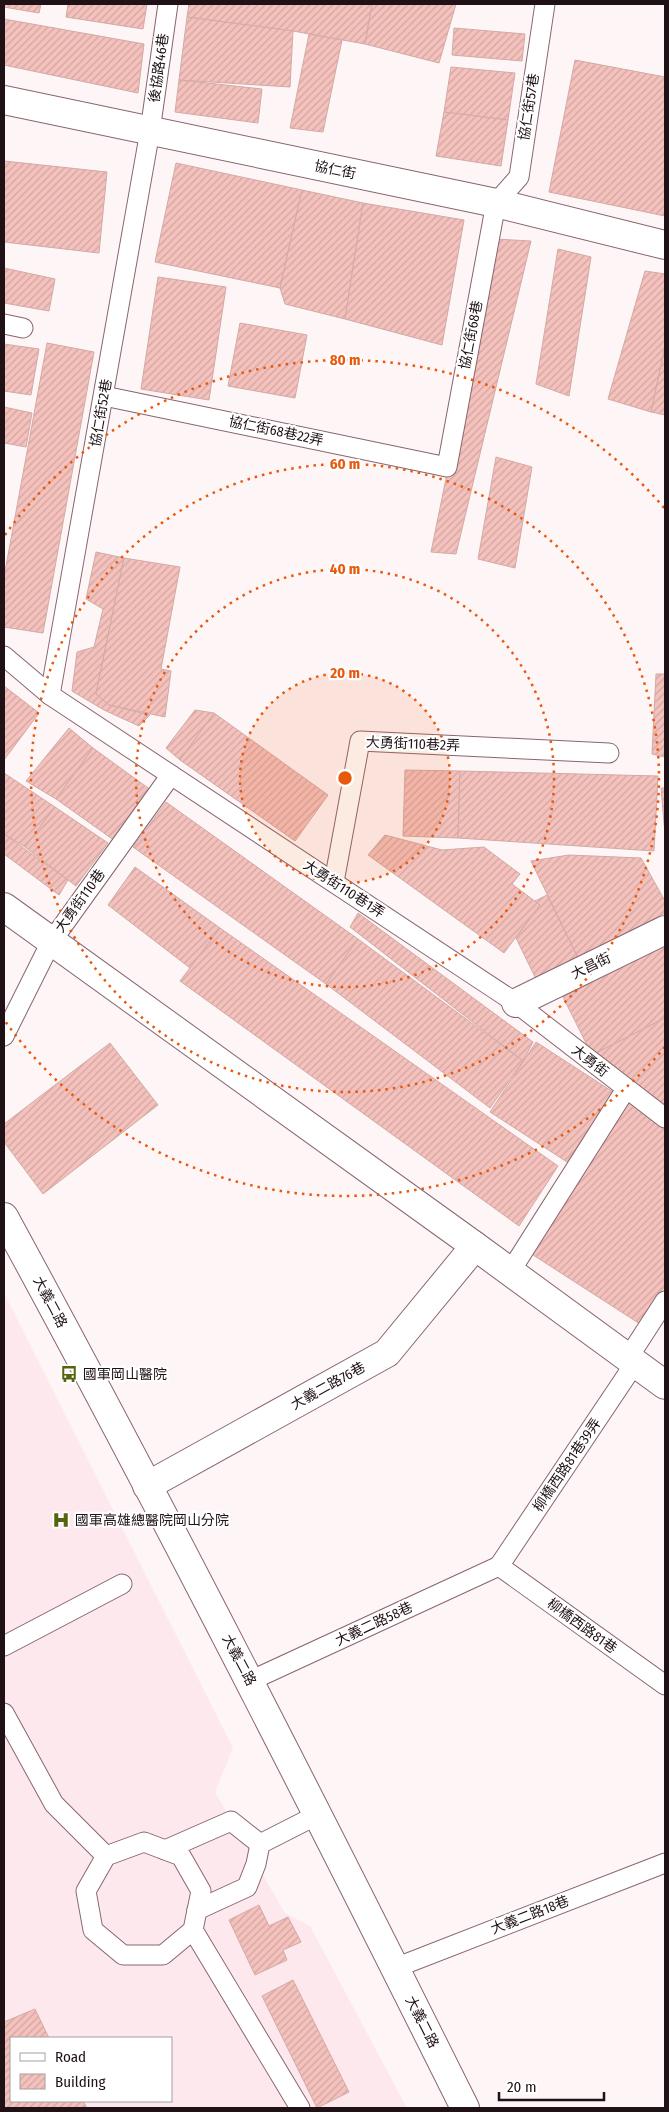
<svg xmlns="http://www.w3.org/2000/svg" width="669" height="2112" font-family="'Fira Sans Condensed','Noto Sans TC',sans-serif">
<defs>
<pattern id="building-hatch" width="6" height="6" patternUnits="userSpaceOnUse" patternTransform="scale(1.25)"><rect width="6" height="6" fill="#f4c1bc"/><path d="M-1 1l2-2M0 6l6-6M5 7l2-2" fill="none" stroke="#d1a5a1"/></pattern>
</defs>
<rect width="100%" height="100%" fill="#fef5f7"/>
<!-- built -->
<path fill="#fde9ed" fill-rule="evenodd" d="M4 1293 233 1748 215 1792 285 1913 310 1926 407 2108H4ZM11 2038H171V2101H11Z"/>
<!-- building -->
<g fill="url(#building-hatch)" stroke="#d2aaa6">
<polygon points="4,4 41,4 39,13 4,7"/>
<polygon points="68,4 147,4 143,29 66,17"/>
<polygon points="189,4 372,4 365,44 293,31 187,17"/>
<polygon points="372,4 456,4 439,63 365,44"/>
<polygon points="187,17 293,31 290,87 179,80"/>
<polygon points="4,19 144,44 138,93 4,65"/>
<polygon points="454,28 525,34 522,61 452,55"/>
<polygon points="309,34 342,40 323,132 290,128"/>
<polygon points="575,60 665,77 665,216 549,192"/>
<polygon points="451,67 515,73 508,120 444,112"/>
<polygon points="179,80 262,89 258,123 175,112"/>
<polygon points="444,112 508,120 501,166 436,156"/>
<polygon points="4,161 107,172 99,253 4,242"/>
<polygon points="176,163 302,190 280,288 155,262"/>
<polygon points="302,190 363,203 345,319 285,304 280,288"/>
<polygon points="363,203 464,220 442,345 345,319"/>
<polygon points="495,239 531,241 456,554 431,552"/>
<polygon points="558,249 591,257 569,396 536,384"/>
<polygon points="4,268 55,279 49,311 4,303"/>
<polygon points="645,271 665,274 665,347 651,412 608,399"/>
<polygon points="158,277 226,287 209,400 141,389"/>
<polygon points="240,323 307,335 295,398 228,386"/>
<polygon points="47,343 94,352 43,633 4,627 4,577"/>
<polygon points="4,344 39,349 31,395 4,391"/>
<polygon points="665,347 665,415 651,412"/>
<polygon points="4,407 32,413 26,447 4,443"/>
<polygon points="496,457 532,467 515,568 478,559"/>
<polygon points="96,552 124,558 96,694 109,705 150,715 139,726 104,710 72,691 77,652 94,647 103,609 86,599"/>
<polygon points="124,558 180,567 161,669 171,671 165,717 109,705 96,694"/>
<polygon points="656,674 665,674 665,757 652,754"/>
<polygon points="4,686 39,713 4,760"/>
<polygon points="195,710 214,713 180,760 166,748"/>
<polygon points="214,713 328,795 295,841 180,760"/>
<polygon points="69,728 93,748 56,799 26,781"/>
<polygon points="93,748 155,793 118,843 56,799"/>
<polygon points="405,770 460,771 458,838 403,836"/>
<polygon points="460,771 658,776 654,851 458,838"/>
<polygon points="4,773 55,807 25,847 4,834"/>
<polygon points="661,788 665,788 665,834"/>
<polygon points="166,802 358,939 326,984 133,847"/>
<polygon points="55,807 108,843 76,886 25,847"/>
<polygon points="4,834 68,880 59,895 4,854"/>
<polygon points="385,835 442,850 484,847 520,874 512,884 540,905 504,953 368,855"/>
<polygon points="569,855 641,858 665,901 665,913 578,958 531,861"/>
<polygon points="135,867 220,928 190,968 108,905"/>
<polygon points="547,895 578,958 536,979 516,938 540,905 535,901"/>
<polygon points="358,913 533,1042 523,1061 350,927"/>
<polygon points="220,928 558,1166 519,1226 180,981"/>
<polygon points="358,939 523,1061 490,1108 326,984"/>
<polygon points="665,945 665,1018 592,1055 563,997"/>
<polygon points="665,1018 665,1109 592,1055"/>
<polygon points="536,1042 613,1092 567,1162 490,1112"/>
<polygon points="110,1043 158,1105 43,1194 4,1142 4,1124"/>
<polygon points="628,1102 665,1130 665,1286 640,1324 530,1253"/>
<polygon points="259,1905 269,1926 288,1917 301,1942 283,1950 287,1960 255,1975 229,1920"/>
<polygon points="293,1980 349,2092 317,2108 262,1996"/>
<polygon points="35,2009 49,2038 11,2038 11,2101 83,2101 87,2108 4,2108 4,2022"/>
</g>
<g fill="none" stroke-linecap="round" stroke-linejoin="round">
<!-- service casing -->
<g stroke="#88656f" stroke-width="21">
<g id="service">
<polyline points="4,324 23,328"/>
<polyline points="104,396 447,467 496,203 519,177 545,4"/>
<polyline points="4,656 50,695 516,1003 665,1118"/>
<polyline points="50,695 150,131 168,4"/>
<polyline points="334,882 360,741 609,753"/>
<polyline points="4,1036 51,942 171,775"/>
<polyline points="510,1272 626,1089"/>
<polyline points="628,1358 665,1301"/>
<polyline points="499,1566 635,1363"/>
<polyline points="499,1566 665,1685"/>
<polyline points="4,1646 122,1584"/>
<polyline points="250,1681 499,1566"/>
<polyline points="4,1713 54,1804 106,1856"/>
<polyline points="260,1844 317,1815"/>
<polyline points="165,1850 231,1821 260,1844"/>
<polyline points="197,1910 247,1887 256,1864 260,1844"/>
<polyline points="193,1930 163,1955 123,1955 93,1930 86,1891 106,1856 144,1842 181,1856 201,1891 193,1930 300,2108"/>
<polyline points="395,1968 665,1863"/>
</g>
</g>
<!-- minor casing -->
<g stroke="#88656f" stroke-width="30">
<g id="minor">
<polyline points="4,100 496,203 665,245"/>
<polyline points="4,907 475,1246 665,1385"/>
<polyline points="516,1003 665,930"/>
<path d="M4 1217C164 1510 316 1809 465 2108"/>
<polyline points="147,1486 387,1353 475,1246"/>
</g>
</g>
<!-- service -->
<use href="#service" stroke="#fff" stroke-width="19"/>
<!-- minor -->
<use href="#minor" stroke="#fff" stroke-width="28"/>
</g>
<!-- distance rings -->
<circle cx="345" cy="778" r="105" fill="#e8590c" fill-opacity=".12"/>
<g fill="none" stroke="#e8590c" stroke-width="2.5" stroke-dasharray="2.5 5">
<circle cx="345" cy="778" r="105"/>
<circle cx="345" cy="778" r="209"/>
<circle cx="345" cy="778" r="314"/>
<path d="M665 1047A418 418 0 0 1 5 1021M5 535A418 418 0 0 1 665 509"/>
</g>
<!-- icons -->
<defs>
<g id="bus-bare" transform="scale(1.35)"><path d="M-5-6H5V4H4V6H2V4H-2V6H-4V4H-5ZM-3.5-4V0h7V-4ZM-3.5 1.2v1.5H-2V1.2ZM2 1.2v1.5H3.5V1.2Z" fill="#55650d" stroke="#fff" stroke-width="2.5" paint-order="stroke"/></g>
<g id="hospital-bare" transform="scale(1.35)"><path d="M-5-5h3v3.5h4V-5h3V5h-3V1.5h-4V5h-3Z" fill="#55650d" stroke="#fff" stroke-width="2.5" paint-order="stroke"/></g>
</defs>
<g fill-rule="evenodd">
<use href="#bus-bare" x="69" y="1374"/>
<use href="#hospital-bare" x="61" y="1520"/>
</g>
<g text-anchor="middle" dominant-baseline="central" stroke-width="4.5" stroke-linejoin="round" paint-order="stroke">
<!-- street labels -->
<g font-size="14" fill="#1f1115" stroke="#fff">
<text transform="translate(159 68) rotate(-82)">後協路46巷</text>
<text transform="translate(529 107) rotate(-81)">協仁街57巷</text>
<text transform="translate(335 170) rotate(12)">協仁街</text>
<text transform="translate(471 335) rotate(-79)">協仁街68巷</text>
<text transform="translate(101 413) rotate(-80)">協仁街52巷</text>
<text transform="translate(276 431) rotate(12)">協仁街68巷22弄</text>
<text transform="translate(413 744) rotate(2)">大勇街110巷2弄</text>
<text transform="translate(344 889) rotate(33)">大勇街110巷1弄</text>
<text transform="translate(80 901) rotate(-54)">大勇街110巷</text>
<text transform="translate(591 966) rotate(-26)">大昌街</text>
<text transform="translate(590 1061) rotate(38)">大勇街</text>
<text transform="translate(50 1302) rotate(62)">大義二路</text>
<text transform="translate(328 1386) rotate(-29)">大義二路76巷</text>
<text transform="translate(567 1465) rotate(-56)">柳橋西路81巷39弄</text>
<text transform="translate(374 1624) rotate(-25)">大義二路58巷</text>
<text transform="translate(582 1626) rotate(36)">柳橋西路81巷</text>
<text transform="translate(239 1660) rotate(62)">大義二路</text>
<text transform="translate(530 1915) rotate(-21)">大義二路18巷</text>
<text transform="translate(422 2022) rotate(63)">大義二路</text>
</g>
<!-- poi labels -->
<g font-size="14" fill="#1f1115" stroke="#fff" text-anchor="start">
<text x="83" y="1374">國軍岡山醫院</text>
<text x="75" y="1520">國軍高雄總醫院岡山分院</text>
</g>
</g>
<circle cx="345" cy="778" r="8" fill="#e8590c" stroke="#fff" stroke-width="2.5"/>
<g font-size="15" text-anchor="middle" font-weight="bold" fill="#e8590c" stroke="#fff" stroke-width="4.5" stroke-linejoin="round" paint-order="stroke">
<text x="345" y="365">80 m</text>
<text x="345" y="469">60 m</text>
<text x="345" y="574">40 m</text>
<text x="345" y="678">20 m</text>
</g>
<!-- border -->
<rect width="669" height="2112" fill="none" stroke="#1f1115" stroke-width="10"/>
<!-- legend -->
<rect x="10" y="2037" width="162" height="65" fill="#ffffff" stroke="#a5a0a1"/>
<rect x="20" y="2053" width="25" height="8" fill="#ffffff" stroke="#a5a0a1"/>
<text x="55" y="2062" font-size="15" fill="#1f1115">Road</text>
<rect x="20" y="2074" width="25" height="15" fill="url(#building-hatch)" stroke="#a5a0a1"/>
<text x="55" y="2087" font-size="15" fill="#1f1115">Building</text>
<!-- scale -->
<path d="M499 2092v8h105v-8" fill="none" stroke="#1f1115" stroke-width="2.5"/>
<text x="507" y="2092" font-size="15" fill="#1f1115" stroke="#ffffff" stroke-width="4" paint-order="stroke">20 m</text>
</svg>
